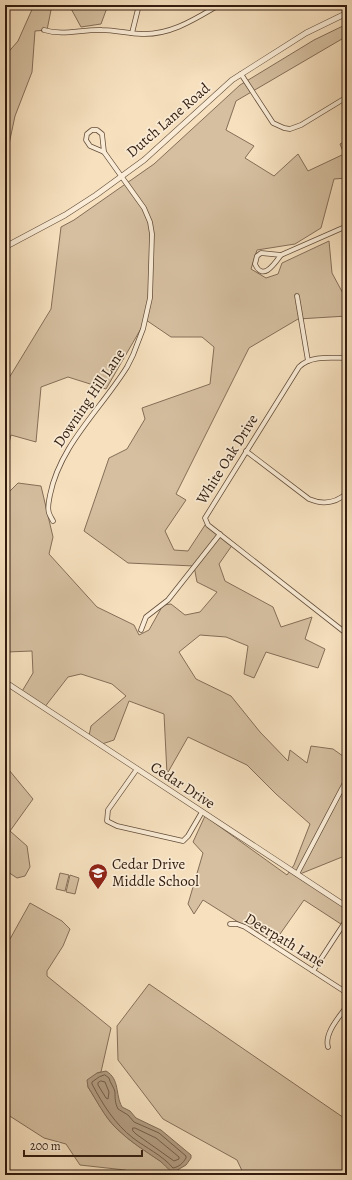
<svg xmlns="http://www.w3.org/2000/svg" width="352" height="1180" font-family="Alegreya,serif">
<rect width="100%" height="100%" fill="#f6e0be"/>
<filter id="stains"><feTurbulence type="fractalNoise" baseFrequency=".005" numOctaves="4"/><feColorMatrix values="0 0 0 0 .2 0 0 0 0 .09 0 0 0 0 .02 0 0 0 .5 -.17"/></filter>
<radialGradient id="worn" r=".72"><stop offset=".6" stop-color="#630" stop-opacity="0"/><stop offset="1" stop-color="#630" stop-opacity=".3"/></radialGradient>
<!-- green -->
<g fill="#d5bfa0" stroke="#846e58">
<polygon points="34,5 52,5 47,30 35,31 32,72 15,116 5,163 5,56 18,41"/>
<polygon points="69,5 108,5 101,24 81,27"/>
<polygon points="347,24 347,36 236,101 226,130 254,146 245,158 274,176 298,154 308,171 344,154 340,144 347,140 347,178 334,179 321,228 295,244 257,250 251,269 266,278 278,274 282,263 329,241 332,273 346,299 347,300 347,316 298,319 249,348 176,494 186,500 165,531 174,550 188,551 207,522 233,544 219,564 225,581 273,607 281,627 312,617 305,639 325,649 318,668 266,652 254,678 244,674 248,646 226,637 200,635 179,652 196,679 231,696 260,732 288,761 290,750 307,763 311,746 333,749 347,759 347,855 300,874 347,905 347,928 304,900 273,944 203,900 194,914 188,904 203,853 193,842 205,816 287,875 294,865 310,824 276,794 247,765 188,737 167,774 164,714 129,701 114,740 102,744 89,736 91,726 126,696 112,684 81,674 68,677 44,708 21,693 33,673 32,651 7,652 5,656 5,491 10,491 18,483 41,486 53,537 49,554 97,607 134,625 139,635 149,630 163,605 171,604 185,615 200,612 217,592 197,582 194,566 128,563 84,531 109,458 127,449 145,419 142,408 210,384 214,347 202,337 171,337 146,320 106,389 68,377 41,387 36,442 11,435 8,447 5,445 5,379 9,378 51,309 61,227 74,220 154,164 240,85 314,40"/>
<polygon points="5,769 9,770 33,799 10,831 27,846 30,867 25,876 17,878 5,870"/>
<polygon points="60,873 69,875 65,891 56,889"/>
<polygon points="70,875 79,878 75,894 66,892"/>
<polygon points="30,903 62,921 70,929 63,946 47,971 47,976 111,1028 101,1072 97,1073 88,1086 88,1087 108,1119 116,1128 131,1141 163,1163 173,1172 173,1175 139,1175 125,1170 80,1165 66,1144 44,1138 5,1113 5,939 10,939"/>
<polygon points="149,984 347,1120 347,1175 244,1175 237,1160 163,1119 118,1060 117,1026"/>
</g>
<!-- water -->
<path fill="#b39d82" stroke="#7f6954" d="M106 1071C120 1079 115 1094 122 1107L130 1111 136 1118 161 1130 191 1155V1158L186 1165 174 1172C169 1171 165 1165 160 1161 145 1151 129 1141 116 1128 104 1116 97 1101 88 1087L87 1080 97 1073Z"/>
<g fill="none" stroke-linecap="round" stroke-linejoin="round">
<!-- shore -->
<g stroke="#725c48" stroke-width="1">
<path d="M105 1075 109 1078C110 1083 114 1087 115 1092 115 1098 115 1103 118 1109L128 1115 134 1122 159 1133 186 1156V1158C183 1163 179 1167 173 1168 162 1155 146 1148 133 1138 115 1124 103 1105 92 1084V1082L99 1077Z"/>
<polygon points="101,1081 105,1082 109,1092 108,1099 106,1098 98,1085 98,1083"/>
<polygon points="133,1128 135,1128 156,1138 179,1157 179,1159 174,1161 136,1134 133,1131"/>
</g>
<!-- minor casing -->
<g stroke="#634d3b" stroke-width="5.5">
<g id="minor">
<path d="M44 30C63 36 83 29 102 30 116 30 129 34 142 34 171 35 195 19 219 5"/>
<polyline points="132,33 139,5"/>
<polyline points="241,74 273,123 284,128 290,129 301,125 347,97"/>
<polygon points="92,130 97,130 102,134 104,152 90,146 86,140 87,134"/>
<path d="M261 253 281 255C275 263 263 282 255 264L257 256Z"/>
<polyline points="281,255 347,226"/>
<polyline points="297,296 308,361"/>
<path d="M347 358C331 358 311 355 299 367L205 518 208 525 347 634"/>
<path d="M246 451 309 499C323 505 336 503 347 493"/>
<path d="M53 521C52 519 50 516 49 513 47 507 49 501 50 495 60 445 101 409 127 367L133 355 143 329 150 298 152 234 150 222 144 208 104 152"/>
<polyline points="141,630 146,617 168,600 220,534"/>
<polyline points="137,769 108,810 107,821 117,826 183,841 188,836 202,812"/>
<polyline points="297,874 347,779"/>
<polyline points="230,924 237,924 245,927 347,993"/>
<polyline points="313,971 347,919"/>
<path d="M328 1047C324 1033 340 1016 347 1006"/>
</g>
</g>
<!-- tertiary casing -->
<g stroke="#634d3b" stroke-width="6">
<g id="tertiary">
<polyline points="5,247 65,215 96,195 144,160 232,80 306,33 347,13"/>
<polyline points="5,682 347,907"/>
</g>
</g>
<!-- minor -->
<use href="#minor" stroke="#f9ebd5" stroke-width="4"/>
<!-- tertiary -->
<use href="#tertiary" stroke="#f9ebd5" stroke-width="5"/>
</g>
<!-- icons -->
<defs>
<g id="school-pin" transform="scale(1)"><path d="M0 17L-7.5 6A9.5 9.5 0 1 1 7.5 6Z" fill="#8f2418" stroke="#f9ebd5"/><path d="M0-5L7-2L0 1L-7-2ZM-4 1L0 2.5L4 1V4Q0 6-4 4Z" fill="#fff"/></g>
</defs>
<g fill-rule="evenodd">
<use href="#school-pin" x="98" y="873"/>
</g>
<g text-anchor="middle" dominant-baseline="central" stroke-width="3.5" stroke-linejoin="round" paint-order="stroke">
<!-- street labels -->
<g font-size="15" fill="#321c0f" stroke="#f9ebd5">
<text transform="translate(168 120) rotate(-41)">Dutch Lane Road</text>
<text transform="translate(89 398) rotate(-56)">Downing Hill Lane</text>
<text transform="translate(227 459) rotate(-58)">White Oak Drive</text>
<text transform="translate(183 785) rotate(33)">Cedar Drive</text>
<text transform="translate(285 940) rotate(31)">Deerpath Lane</text>
</g>
<!-- poi labels -->
<g font-size="15" fill="#321c0f" stroke="#f9ebd5" text-anchor="start">
<text x="112" y="864">Cedar Drive<tspan x="112" dy="17">Middle School</tspan></text>
</g>
</g>
<!-- margin -->
<rect width="352" height="1180" fill="none" stroke="#f6e0be" stroke-width="20"/>
<rect x="6" y="6" width="340" height="1168" fill="none" stroke="#321c0f" stroke-width="2"/>
<rect x="10" y="10" width="332" height="1160" fill="none" stroke="#321c0f"/>
<!-- scale -->
<path d="M24 1150v6h118v-6" fill="none" stroke="#321c0f" stroke-width="2"/>
<text x="30" y="1150" font-size="12" fill="#321c0f" stroke="#f9ebd5" stroke-width="3" paint-order="stroke">200 m</text>
<rect width="100%" height="100%" filter="url(#stains)"/>
<rect width="100%" height="100%" fill="url(#worn)"/>
</svg>
